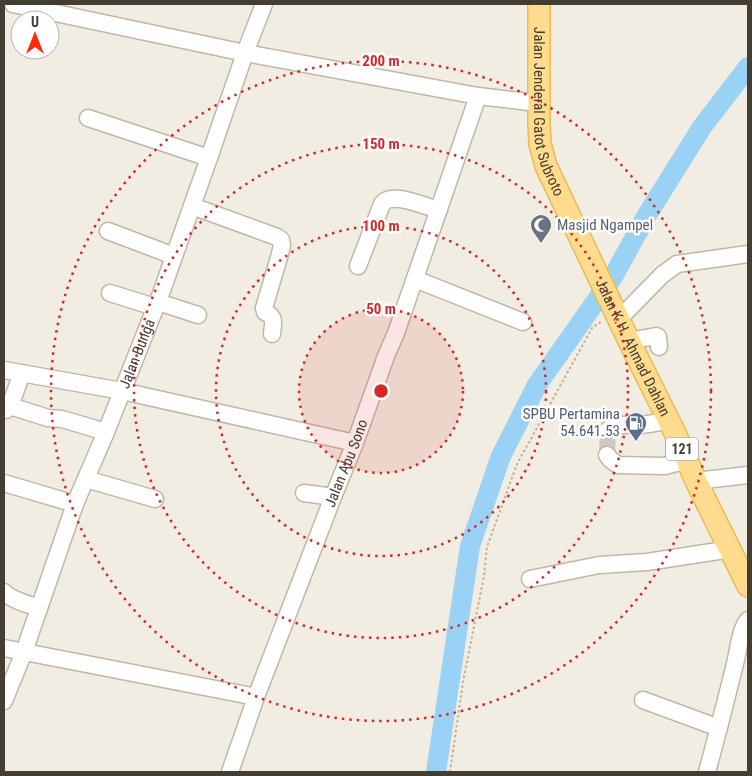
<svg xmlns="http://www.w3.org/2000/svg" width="752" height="776" font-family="'Roboto Condensed',sans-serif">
<rect width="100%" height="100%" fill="#f2ede2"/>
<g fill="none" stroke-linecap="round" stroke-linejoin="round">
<!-- river -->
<polyline stroke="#99d2f4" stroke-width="20" points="436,772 470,546 501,456 537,385 613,277 647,215 702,127 748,67"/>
<!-- minor-tunnel -->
<polyline stroke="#cfcabf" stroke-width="16" stroke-dasharray="16 8" stroke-linecap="butt" points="607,455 608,430"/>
<!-- minor casing -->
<g stroke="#c1b7a7" stroke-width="19">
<g id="minor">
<polyline points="13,4 245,53 478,96 538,103"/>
<polyline points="88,118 209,158"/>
<path d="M192 206 277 237 281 240 282 245 280 254 264 308 265 312C276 317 273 323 272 334"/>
<polyline points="108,231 174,256"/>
<path d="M358 266 382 204 385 201C399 194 424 206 439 210"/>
<polyline points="415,279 523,322"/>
<polyline points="110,293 155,307"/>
<polyline points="158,302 198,315"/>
<polyline points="619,319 662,275 677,264 748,254"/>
<polyline points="629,341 656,336 658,337 659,347"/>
<polyline points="4,370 122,391 355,443"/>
<polyline points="10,406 48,418 62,419 106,432"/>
<polyline points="4,410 6,410 10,406 22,373"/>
<path d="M608 430C617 423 629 425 640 425 650 424 659 422 669 421"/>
<polyline points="607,455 611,460 618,465 665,466 687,460"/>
<polyline points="86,479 155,499"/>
<polyline points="696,481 748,475"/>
<polyline points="4,483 75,504"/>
<polyline points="304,493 333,497"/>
<polyline points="530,579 599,565 647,562 731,549"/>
<path d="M4 592C11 600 28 604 39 608"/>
<polyline points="4,648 256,697"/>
<polyline points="643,700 719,728"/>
<path id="s1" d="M4 701 24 652 75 504 106 432 160 296 209 158 245 53 264 4"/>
<path id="s2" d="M230 772 256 697 333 497 355 443 386 356 396 333 478 96"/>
<path d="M707 772C717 736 726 700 735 664 738 652 740 629 748 620"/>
</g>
</g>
<!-- major casing -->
<g stroke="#eaba58" stroke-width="24">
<g id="major">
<path id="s3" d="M539 4V124L540 144 546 166 629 341 675 433 696 481 748 586"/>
</g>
</g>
<!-- path -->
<polyline stroke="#c1b095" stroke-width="2" stroke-dasharray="2.5 2.5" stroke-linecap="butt" points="450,772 463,682 484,576 487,547 517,464 592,328 597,324 603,321"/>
<!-- minor -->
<use href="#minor" stroke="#fff" stroke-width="16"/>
<!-- major -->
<use href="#major" stroke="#ffdb8e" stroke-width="21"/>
</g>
<!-- distance rings -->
<circle cx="381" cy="391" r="82" fill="#d62828" fill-opacity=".12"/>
<g fill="none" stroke="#d62828" stroke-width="2.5" stroke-dasharray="2.5 5">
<circle cx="381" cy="391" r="82"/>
<circle cx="381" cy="391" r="165"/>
<circle cx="381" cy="391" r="247"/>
<circle cx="381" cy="391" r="330"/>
</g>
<!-- icons -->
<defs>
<g id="mosque-pin" transform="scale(1.125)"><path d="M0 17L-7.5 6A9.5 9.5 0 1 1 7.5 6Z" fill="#6b7280" stroke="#fff"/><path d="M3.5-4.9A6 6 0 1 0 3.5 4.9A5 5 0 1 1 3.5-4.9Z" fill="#fff"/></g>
<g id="fuel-pin" transform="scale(1.125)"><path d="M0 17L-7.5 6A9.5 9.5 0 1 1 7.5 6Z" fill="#5c6f8a" stroke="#fff"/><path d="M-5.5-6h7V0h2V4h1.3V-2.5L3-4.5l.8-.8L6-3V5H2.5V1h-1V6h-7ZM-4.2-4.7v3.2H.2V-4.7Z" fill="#fff"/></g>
</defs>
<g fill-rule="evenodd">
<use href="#mosque-pin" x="541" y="225"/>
<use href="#fuel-pin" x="636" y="423"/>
</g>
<g text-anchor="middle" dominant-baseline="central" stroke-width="5" stroke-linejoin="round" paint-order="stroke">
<!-- shield labels -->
<rect fill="#fff" stroke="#7c7770" stroke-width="1" x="666" y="437.5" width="32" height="23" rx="4"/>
<g font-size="14" font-weight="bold" fill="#443d32">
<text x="682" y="449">121</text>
</g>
<!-- street labels -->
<g font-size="15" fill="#443d32" stroke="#fff">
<text stroke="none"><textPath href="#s3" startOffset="109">Jalan Jenderal Gatot Subroto</textPath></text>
<text stroke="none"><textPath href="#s3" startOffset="364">Jalan K.H. Ahmad Dahlan</textPath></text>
<text stroke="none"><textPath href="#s1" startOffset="372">Jalan Bunga</textPath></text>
<text stroke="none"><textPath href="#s2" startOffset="330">Jalan Abu Sono</textPath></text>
</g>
<!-- worship labels -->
<g font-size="15" fill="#5b616d" stroke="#fff" text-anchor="start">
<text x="557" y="225">Masjid Ngampel</text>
</g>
<!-- service labels -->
<g font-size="15" fill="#4e5e75" stroke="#fff" text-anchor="end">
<text x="620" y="414">SPBU Pertamina<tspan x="620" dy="17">54.641.53</tspan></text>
</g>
</g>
<circle cx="381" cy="391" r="8" fill="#d62828" stroke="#fff" stroke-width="2.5"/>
<g font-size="15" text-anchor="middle" font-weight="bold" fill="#d62828" stroke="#fff" stroke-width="5" stroke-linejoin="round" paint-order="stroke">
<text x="381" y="66">200 m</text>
<text x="381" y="149">150 m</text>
<text x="381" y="231">100 m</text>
<text x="381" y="314">50 m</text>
</g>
<!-- border -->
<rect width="752" height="776" fill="none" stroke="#443d32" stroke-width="10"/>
<!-- north arrow -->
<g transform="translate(35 35)"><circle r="24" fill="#ffffff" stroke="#b4b1ad"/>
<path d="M0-4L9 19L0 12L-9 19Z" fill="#ff290c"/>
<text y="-8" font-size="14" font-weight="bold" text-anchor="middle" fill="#443d32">U</text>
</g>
</svg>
